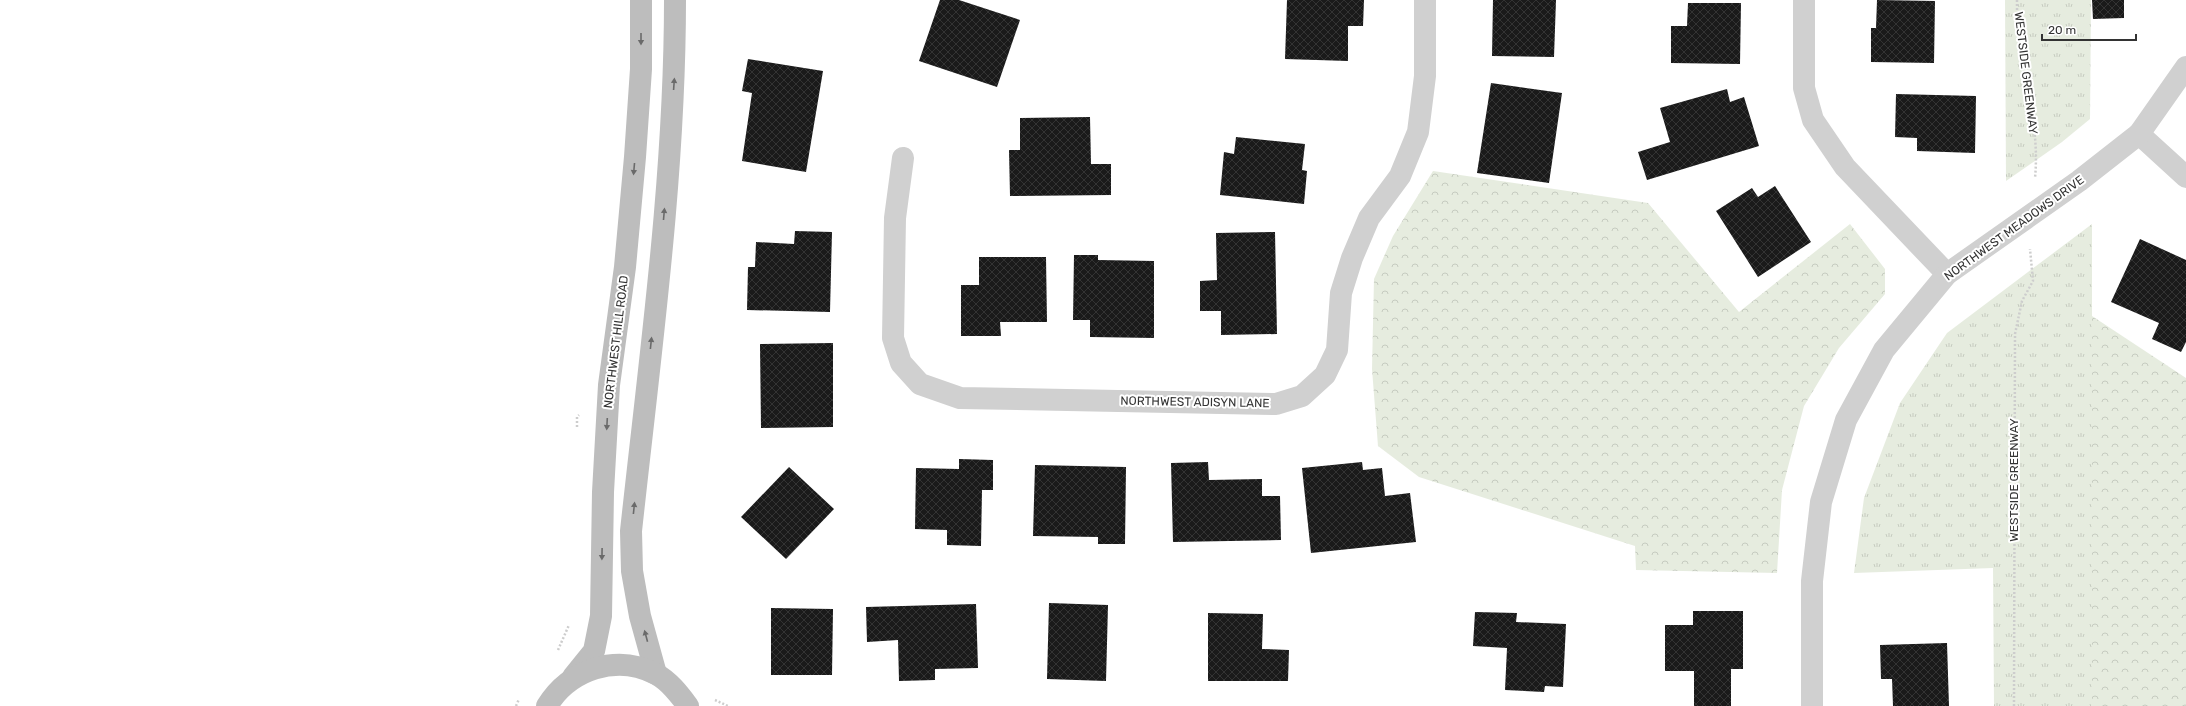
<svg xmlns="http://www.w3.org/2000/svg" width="2186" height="706" font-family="Rubik,sans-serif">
<defs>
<pattern id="forest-crowns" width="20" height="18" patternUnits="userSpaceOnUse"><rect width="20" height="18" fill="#e6ecdf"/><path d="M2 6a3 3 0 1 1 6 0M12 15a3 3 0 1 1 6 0" fill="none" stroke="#c6cbc0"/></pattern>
<pattern id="park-tufts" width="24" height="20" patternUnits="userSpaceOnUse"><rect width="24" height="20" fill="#e6ecdf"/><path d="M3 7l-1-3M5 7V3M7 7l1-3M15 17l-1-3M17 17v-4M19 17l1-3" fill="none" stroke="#c6cbc0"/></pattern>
<pattern id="building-cross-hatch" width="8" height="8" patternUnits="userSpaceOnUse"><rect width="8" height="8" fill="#1a1a1a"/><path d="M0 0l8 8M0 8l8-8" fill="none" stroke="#333"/></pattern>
</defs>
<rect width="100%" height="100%" fill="#fff"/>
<!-- forest -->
<g fill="url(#forest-crowns)">
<polygon points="1433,171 1648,203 1739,312 1850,224 1885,269 1885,294 1839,348 1804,406 1782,490 1777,573 1636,570 1635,546 1419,477 1378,446 1372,369 1374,279 1393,236"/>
<polygon points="2092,316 2186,378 2186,706 2069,706"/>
</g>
<!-- park -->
<g fill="url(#park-tufts)">
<polygon points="2005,0 2091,0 2090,119 2062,142 2006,181"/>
<polygon points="2092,224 2092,706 1994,706 1993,568 1854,573 1864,498 1900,403 1947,333"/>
</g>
<!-- building -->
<g fill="url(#building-cross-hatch)">
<polygon points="940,0 959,0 1020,20 997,87 919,61"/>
<polygon points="1287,0 1364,0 1363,26 1348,26 1348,61 1285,59"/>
<polygon points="1493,0 1556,0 1554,57 1492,56"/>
<polygon points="1877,0 1935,1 1934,63 1871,62 1871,28 1876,28"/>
<polygon points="2092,0 2124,0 2124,18 2093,19"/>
<polygon points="1688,3 1741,3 1740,64 1671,63 1671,26 1687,26"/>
<polygon points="748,59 823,71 806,172 742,161 752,93 742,91"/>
<polygon points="1491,83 1562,93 1549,183 1477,173"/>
<polygon points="1727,89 1730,102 1744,97 1759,146 1647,180 1638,152 1670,142 1660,108"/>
<polygon points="1896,94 1976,96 1975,153 1917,151 1917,138 1895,137"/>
<polygon points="1090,117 1091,164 1111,164 1111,195 1010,196 1009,150 1020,150 1020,118"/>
<polygon points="1236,137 1305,144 1302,170 1307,171 1304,204 1220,195 1224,152 1234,154"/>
<polygon points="1775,186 1811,242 1758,277 1716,211 1752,188 1758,197"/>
<polygon points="795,231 832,232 830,312 747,310 748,267 755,267 756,242 794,244"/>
<polygon points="1275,232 1277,334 1221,335 1221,311 1200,311 1200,281 1217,280 1216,233"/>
<polygon points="2140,239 2186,260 2186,342 2181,352 2152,339 2159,323 2111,302"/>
<polygon points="1074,255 1098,255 1098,260 1154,261 1154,338 1090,337 1090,320 1073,320"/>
<polygon points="979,257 1046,257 1047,322 1000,322 1001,336 961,336 961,285 979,285"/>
<polygon points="833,343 833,427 761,428 760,344"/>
<polygon points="959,459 993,460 993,490 982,490 981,546 947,545 947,530 915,529 916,468 959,469"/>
<polygon points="1208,462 1209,480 1262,479 1262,496 1280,496 1281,540 1173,542 1171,463"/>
<polygon points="1362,462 1363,470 1382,468 1385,496 1410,493 1416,542 1311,553 1302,468"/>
<polygon points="1035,465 1126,467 1125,544 1098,544 1098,537 1033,536"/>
<polygon points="789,467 834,509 786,559 741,517"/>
<polygon points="1049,603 1108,605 1106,681 1047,679"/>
<polygon points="976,604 978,668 935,669 935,680 899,681 898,640 867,642 866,607"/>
<polygon points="771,608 833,609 832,675 771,675"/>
<polygon points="1693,611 1743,611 1743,669 1731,669 1731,706 1694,706 1694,671 1665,671 1665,625 1693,625"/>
<polygon points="1475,612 1517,613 1516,622 1566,624 1563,687 1545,686 1544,692 1505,690 1507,648 1473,646"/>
<polygon points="1208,613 1263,614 1262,649 1289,650 1288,681 1208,681"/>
<polygon points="1947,643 1949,706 1893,706 1892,679 1881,679 1880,645"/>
</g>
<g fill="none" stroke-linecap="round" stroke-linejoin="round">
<!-- path -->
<g stroke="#cdcdcd" stroke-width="2.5" stroke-dasharray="2 2" stroke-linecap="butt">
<path d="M2017 0C2016 60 2041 117 2035 178"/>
<polyline points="577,427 577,417 579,415"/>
<polyline points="558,650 569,625"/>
<polyline points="715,700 728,706"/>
<polyline points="516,706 519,699"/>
<polyline points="2014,706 2015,334 2022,301 2033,281 2030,249"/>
</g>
<!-- minor -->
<g stroke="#d0d0d0" stroke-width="22">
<polyline points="1804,0 1804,88 1813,120 1845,167 1947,274"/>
<polyline points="2139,134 2186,177"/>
<polyline points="903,158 895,218 893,338 901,363 920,384 960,398 1276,404 1302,396 1325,375 1337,350 1341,293 1352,258 1369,218 1400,176 1418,132 1425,76 1425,0"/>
<polyline points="1812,706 1812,581 1821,502 1846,420 1884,350 1947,274 2079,181 2139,134 2186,67"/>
</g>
<!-- secondary -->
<g stroke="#bdbdbd" stroke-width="22">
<path d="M656 674 640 616 632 571 631 531C650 355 675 177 675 0"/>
<polyline points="573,677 594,651 601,616 603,492 609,385 625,267 635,157 641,69 641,0"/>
<path d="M547 706C569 670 616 653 656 674 669 681 679 694 688 706"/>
</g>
</g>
<!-- one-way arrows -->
<defs><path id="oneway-solid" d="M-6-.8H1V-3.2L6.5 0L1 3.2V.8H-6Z"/></defs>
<g fill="#6a6a6a">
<use href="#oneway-solid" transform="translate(641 39) rotate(90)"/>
<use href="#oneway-solid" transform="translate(674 84) rotate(-86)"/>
<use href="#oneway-solid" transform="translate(634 169) rotate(95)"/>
<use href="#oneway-solid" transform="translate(664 214) rotate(-85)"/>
<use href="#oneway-solid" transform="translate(651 343) rotate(-84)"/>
<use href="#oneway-solid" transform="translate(607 424) rotate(93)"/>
<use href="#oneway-solid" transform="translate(634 508) rotate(-84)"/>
<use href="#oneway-solid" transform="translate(602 554) rotate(91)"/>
<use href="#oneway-solid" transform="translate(646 636) rotate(-105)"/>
</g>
<g text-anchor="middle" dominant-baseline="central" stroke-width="4" stroke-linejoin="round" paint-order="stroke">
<!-- street labels -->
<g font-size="12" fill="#333" stroke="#fff">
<text transform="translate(2026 73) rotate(83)">WESTSIDE GREENWAY</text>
<text transform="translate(2014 228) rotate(-36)">NORTHWEST MEADOWS DRIVE</text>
<text transform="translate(616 342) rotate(-83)">NORTHWEST HILL ROAD</text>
<text transform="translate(1195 402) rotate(1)">NORTHWEST ADISYN LANE</text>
<text transform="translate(2014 480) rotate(-90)">WESTSIDE GREENWAY</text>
</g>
</g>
<!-- scale -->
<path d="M2042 34v6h94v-6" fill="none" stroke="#333333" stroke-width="2"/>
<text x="2048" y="34" font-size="12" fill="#333333" stroke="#ffffff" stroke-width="3" paint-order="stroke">20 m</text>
</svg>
